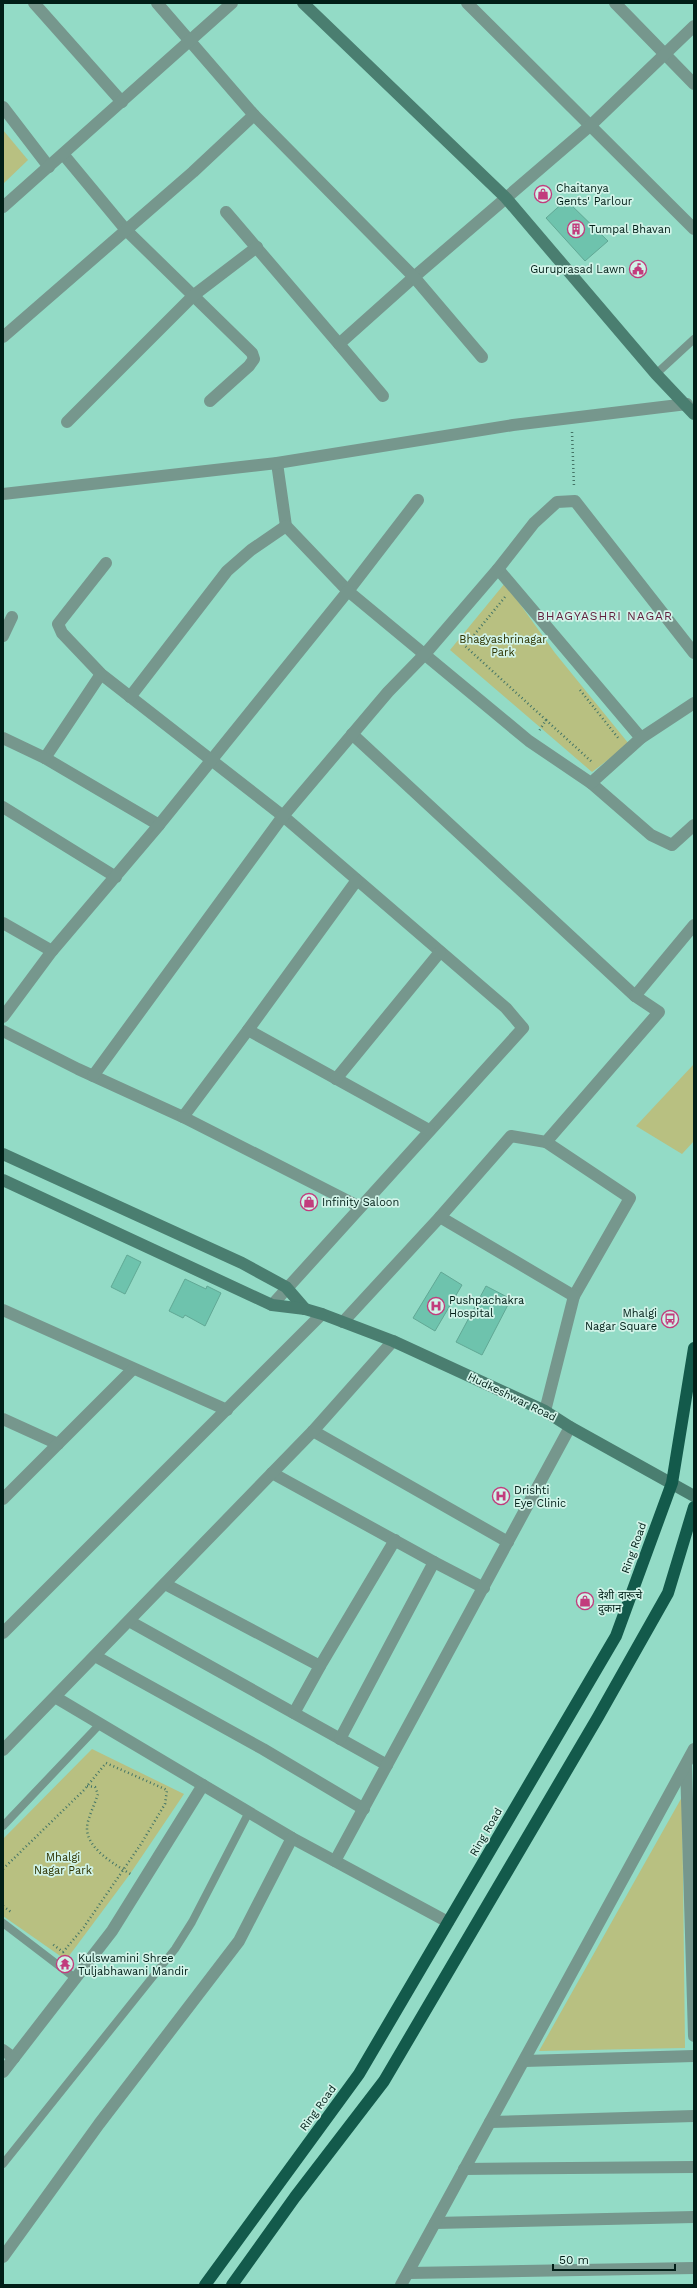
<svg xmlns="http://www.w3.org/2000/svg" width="697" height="2288" font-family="'Work Sans','Noto Sans Devanagari',sans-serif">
<rect width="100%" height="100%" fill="#93dbc6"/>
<!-- green -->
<g fill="#b8c081">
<polygon points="3,130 28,160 3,184"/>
<polygon points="505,583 555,653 629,744 592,772 450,650"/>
<polygon points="694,1064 694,1141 682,1154 636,1126"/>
<polygon points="92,1749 184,1794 130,1874 66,1960 3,1916 3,1839"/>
<polygon points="682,1797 685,2048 539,2051"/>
</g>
<!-- building -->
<g fill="#6ec3ad" stroke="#61a895">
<polygon points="566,200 608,241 585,261 546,218"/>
<polygon points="127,1255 141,1262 125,1294 111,1287"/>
<polygon points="441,1272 462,1285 435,1331 413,1318"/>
<polygon points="185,1279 206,1289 207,1286 221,1293 205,1326 185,1315 183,1318 169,1311"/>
<polygon points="486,1286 511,1299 482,1355 456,1342"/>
</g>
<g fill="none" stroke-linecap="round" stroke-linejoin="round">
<!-- path -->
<g stroke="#437466" stroke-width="2.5" stroke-dasharray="1 3" stroke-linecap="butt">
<polyline points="572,432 574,487"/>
<polyline points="505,597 465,646 546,720 539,731"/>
<polyline points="580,690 619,739"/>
<polyline points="546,720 593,763"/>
<path d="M87 1786 95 1787 98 1794C95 1804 88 1817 87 1827 86 1849 116 1865 132 1875"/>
<polyline points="3,1869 84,1790 106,1763 167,1790 165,1804 141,1844 84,1927 63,1952 51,1943"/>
<polyline points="3,1906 11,1912"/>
</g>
<!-- lane -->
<g stroke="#76978d" stroke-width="8">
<polyline points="656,374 694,339"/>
<polyline points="3,1826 101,1723"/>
<polyline points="3,1923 75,1978"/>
<polyline points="3,2164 175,1949 192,1922 249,1812"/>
</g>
<!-- street -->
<g stroke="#76978d" stroke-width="12">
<polyline points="34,3 122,102"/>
<polyline points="157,3 254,115"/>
<polyline points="467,3 694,229"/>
<polyline points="615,3 694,84"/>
<polyline points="3,107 49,167"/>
<polyline points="63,154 126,230 252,353 254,359 249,366 210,401"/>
<polyline points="3,207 232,3"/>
<polyline points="226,212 339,344 414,277 591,125 694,26"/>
<polyline points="3,337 193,172 254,115 414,277 482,357"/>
<polyline points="339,344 383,396"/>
<polyline points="67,422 194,295 257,247"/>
<polyline points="277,463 286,526 348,591 418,500"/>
<polyline points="3,494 277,463 513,425 687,404"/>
<polyline points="106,563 58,624 62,633 101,674 283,816 506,1008 523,1028 272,1305"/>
<polyline points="498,569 641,738"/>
<polyline points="3,636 12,617"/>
<polyline points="101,674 45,758 159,825"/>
<polyline points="130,697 227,571 251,550 286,526"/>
<polyline points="352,734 635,996"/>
<polyline points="3,738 45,758"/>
<polyline points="591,783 651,835 672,845 694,825"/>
<polyline points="3,807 116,877"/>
<polyline points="3,923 52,951"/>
<polyline points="3,1017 52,951 159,825 348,591 529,741 591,783 641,738 694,703"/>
<polyline points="248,1030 357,880"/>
<polyline points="3,1031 78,1069 183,1117 248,1030 429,1130"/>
<polyline points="93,1076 283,816 388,692 425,654 498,569 534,523 557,502 575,501 694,653"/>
<polyline points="336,1079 440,952"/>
<polyline points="183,1117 360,1207"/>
<polyline points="546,1142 630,1198 574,1296"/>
<polyline points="440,1217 574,1296 545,1411"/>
<polyline points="3,1310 227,1410"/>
<polyline points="343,1322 440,1217 511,1136 546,1142 659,1012 635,996 694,925"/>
<polyline points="3,1419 58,1444"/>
<polyline points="313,1431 508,1542"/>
<polyline points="272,1473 434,1562"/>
<polyline points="3,1499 133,1369"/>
<polyline points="165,1584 320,1666"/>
<polyline points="129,1621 387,1765"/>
<polyline points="3,1633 322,1314"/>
<polyline points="95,1656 263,1749 364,1809"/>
<polyline points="55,1697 292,1838 448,1922"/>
<polyline points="294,1713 320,1666 395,1540"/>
<polyline points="340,1739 434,1562 484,1588"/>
<polyline points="3,1750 313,1431 393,1341"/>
<polyline points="686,1765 694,2036"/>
<polyline points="335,1861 570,1427"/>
<polyline points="3,2050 14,2058"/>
<polyline points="524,2061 694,2056"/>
<polyline points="3,2072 112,1931 203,1785"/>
<polyline points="490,2122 694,2116"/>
<polyline points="464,2169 694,2167"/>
<polyline points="435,2223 694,2217"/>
<polyline points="3,2257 99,2124 239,1941 292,1838"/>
<polyline points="408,2273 694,2268"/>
<polyline points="401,2285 694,1749"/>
</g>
<!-- secondary -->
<g stroke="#4a7e70" stroke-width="12">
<polyline points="303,3 506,198 656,374 694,414"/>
<polyline points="3,1154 242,1263 286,1287 305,1309"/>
<polyline points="3,1180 272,1305 305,1309 322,1314 393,1341 545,1411 570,1427 694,1496"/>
</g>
<!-- highway -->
<g stroke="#135a4b" stroke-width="12">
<polyline points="205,2285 359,2074 616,1636 672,1483 694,1348"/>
<polyline points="232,2285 295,2197 384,2081 598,1717 668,1593 694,1507"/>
</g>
</g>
<!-- icons -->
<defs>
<g id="shop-ring" transform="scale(0.9)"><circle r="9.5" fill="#d1f3e8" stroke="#c23c7d" stroke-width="1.5"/><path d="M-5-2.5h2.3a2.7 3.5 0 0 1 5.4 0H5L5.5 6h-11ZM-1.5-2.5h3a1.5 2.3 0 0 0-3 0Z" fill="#c23c7d"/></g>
<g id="building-ring" transform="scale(0.9)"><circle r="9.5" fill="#d1f3e8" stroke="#c23c7d" stroke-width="1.5"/><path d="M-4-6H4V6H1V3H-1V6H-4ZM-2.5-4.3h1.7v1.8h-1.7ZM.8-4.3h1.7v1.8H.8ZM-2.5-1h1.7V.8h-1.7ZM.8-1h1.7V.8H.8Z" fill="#c23c7d"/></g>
<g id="civic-ring" transform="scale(0.9)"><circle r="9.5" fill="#d1f3e8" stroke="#c23c7d" stroke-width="1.5"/><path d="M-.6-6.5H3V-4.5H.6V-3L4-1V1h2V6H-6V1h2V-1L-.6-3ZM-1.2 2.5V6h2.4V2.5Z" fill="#c23c7d"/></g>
<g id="hospital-ring" transform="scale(0.9)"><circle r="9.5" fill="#d1f3e8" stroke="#c23c7d" stroke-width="1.5"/><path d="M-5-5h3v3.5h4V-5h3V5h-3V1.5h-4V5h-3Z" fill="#c23c7d"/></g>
<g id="bus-ring" transform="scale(0.9)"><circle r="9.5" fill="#d1f3e8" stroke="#c23c7d" stroke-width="1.5"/><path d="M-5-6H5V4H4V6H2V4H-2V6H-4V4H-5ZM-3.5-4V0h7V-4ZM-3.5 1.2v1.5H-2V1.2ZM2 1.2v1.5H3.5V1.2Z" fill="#c23c7d"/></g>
<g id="temple-ring" transform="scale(0.9)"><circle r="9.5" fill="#d1f3e8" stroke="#c23c7d" stroke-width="1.5"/><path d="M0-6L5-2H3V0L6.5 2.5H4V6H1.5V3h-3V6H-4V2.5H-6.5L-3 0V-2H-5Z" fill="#c23c7d"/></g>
</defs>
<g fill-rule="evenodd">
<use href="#shop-ring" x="543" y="194"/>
<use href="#building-ring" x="576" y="229"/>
<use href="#civic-ring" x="638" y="269"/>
<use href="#shop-ring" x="309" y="1202"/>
<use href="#hospital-ring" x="436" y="1306"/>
<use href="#bus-ring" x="670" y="1319"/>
<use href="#hospital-ring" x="501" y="1496"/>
<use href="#shop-ring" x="585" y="1601"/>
<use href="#temple-ring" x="65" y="1964"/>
</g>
<g text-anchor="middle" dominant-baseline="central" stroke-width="3.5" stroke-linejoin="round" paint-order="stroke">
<!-- poi labels -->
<g font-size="11" fill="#011e17" stroke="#d1f3e8" text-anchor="start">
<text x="556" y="188">Chaitanya<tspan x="556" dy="13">Gents' Parlour</tspan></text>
<text x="589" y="229">Tumpal Bhavan</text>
<text x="625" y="269" text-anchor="end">Guruprasad Lawn</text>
<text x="322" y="1202">Infinity Saloon</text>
<text x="449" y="1300">Pushpachakra<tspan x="449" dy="13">Hospital</tspan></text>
<text x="657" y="1313" text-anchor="end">Mhalgi<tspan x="657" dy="13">Nagar Square</tspan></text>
<text x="514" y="1490">Drishti<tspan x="514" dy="13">Eye Clinic</tspan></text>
<text x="598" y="1595">देशी दारूचे<tspan x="598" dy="13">दुकान</tspan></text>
<text x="78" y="1958">Kulswamini Shree<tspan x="78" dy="13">Tuljabhawani Mandir</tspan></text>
</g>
<!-- park labels -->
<g font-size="11" fill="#2e3300" stroke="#d1f3e8">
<text x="503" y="639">Bhagyashrinagar<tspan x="503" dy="13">Park</tspan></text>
<text x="63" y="1857">Mhalgi<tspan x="63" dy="13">Nagar Park</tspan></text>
</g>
<!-- street labels -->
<g font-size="11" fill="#011e17" stroke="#d1f3e8">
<text transform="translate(512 1397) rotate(26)">Hudkeshwar Road</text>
<text transform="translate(634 1548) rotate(-70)">Ring Road</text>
<text transform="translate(486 1832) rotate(-60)">Ring Road</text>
<text transform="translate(318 2108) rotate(-54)">Ring Road</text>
</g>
<!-- neighbourhood labels -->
<g font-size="12" letter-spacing="1" fill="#601f3d" stroke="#d1f3e8">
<text x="605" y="616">BHAGYASHRI NAGAR</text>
</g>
</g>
<!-- border -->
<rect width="697" height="2288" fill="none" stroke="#011e17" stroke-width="8"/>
<!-- scale -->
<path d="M553 2264v6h122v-6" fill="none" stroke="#011e17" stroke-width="2"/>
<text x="559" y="2264" font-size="12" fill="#011e17" stroke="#d1f3e8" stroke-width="3" paint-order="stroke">50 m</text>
</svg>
